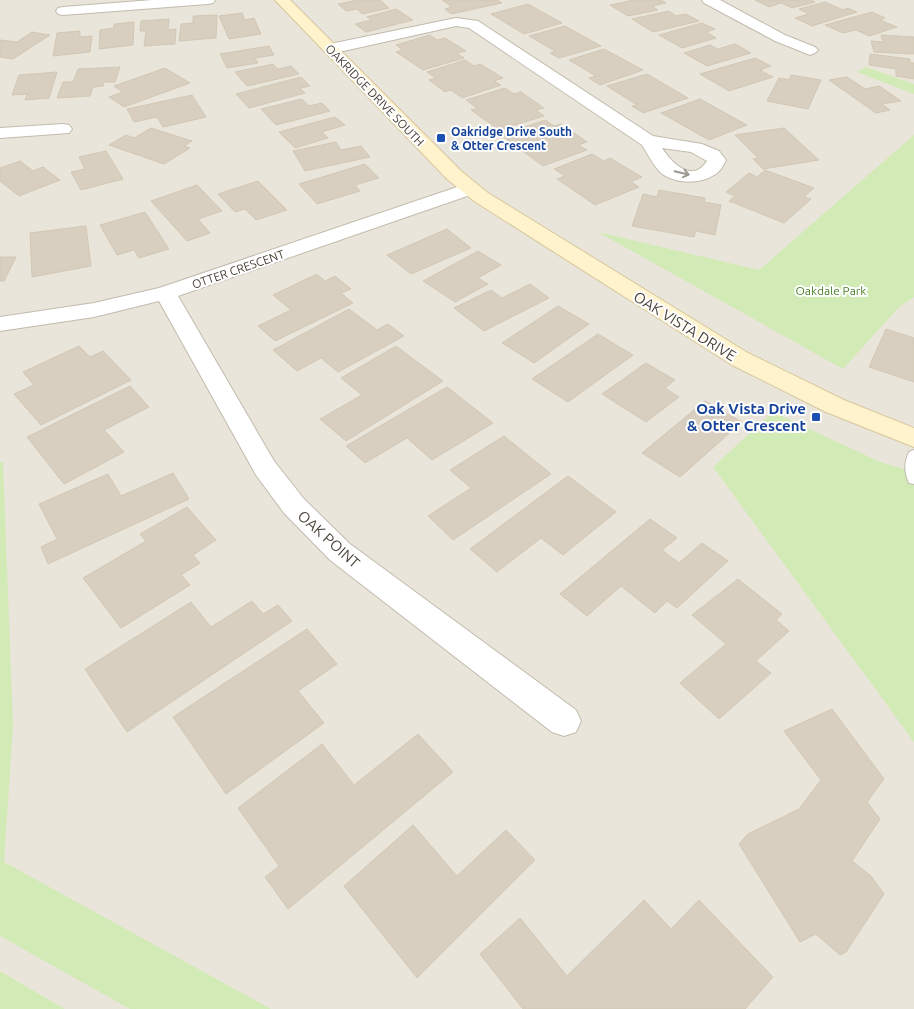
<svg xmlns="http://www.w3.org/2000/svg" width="914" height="1009" font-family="Ubuntu,sans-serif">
<rect width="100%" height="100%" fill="#f6f3ec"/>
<!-- residential -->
<polygon fill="#eae5da" points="0,0 914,0 914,1009 65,1009 0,971"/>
<!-- green -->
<g fill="#d2eab5">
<polygon points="866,67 914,84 914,94 857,72"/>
<polygon points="914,135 914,297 899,307 843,369 598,232 759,270"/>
<polygon points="773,412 880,462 914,472 914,742 713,467"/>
<polygon points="0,462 3,462 13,726 4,862 271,1009 130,1009 0,936"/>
<polygon points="0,971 65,1009 0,1009"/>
</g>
<!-- building -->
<g fill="#d8cfc1" stroke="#d3c7b4">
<polygon points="358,0 380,0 389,8 362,14 357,9 346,11 338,4"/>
<polygon points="442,0 497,0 502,3 451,14 445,9 452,7"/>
<polygon points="634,0 661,0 666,3 652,6 658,10 628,16 610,5"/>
<polygon points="755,0 811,0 815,2 792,8 781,3 769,7"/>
<polygon points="825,2 843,10 848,8 857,12 812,26 795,18 809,14 799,9"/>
<polygon points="528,4 562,23 524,34 491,14"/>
<polygon points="396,9 413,20 366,32 355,24 372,20 367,17"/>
<polygon points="669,11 676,16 686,14 699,21 653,32 632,19"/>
<polygon points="872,12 885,18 880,20 897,27 869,36 856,30 843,33 825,25"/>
<polygon points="242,13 245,20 254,18 261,34 229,39 219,16"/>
<polygon points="217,15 216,38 179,41 181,24 193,23 193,16"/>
<polygon points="169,19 168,30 176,29 175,44 144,46 146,31 140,31 141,21"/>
<polygon points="134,22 133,45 99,49 100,30 114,28 114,24"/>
<polygon points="702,23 715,29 706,32 716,38 682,48 659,35"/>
<polygon points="565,26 601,46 559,58 550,53 555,51 529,36"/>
<polygon points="80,31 80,37 92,36 90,52 53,56 57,33"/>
<polygon points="32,32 50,35 13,59 0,57 0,40 17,42"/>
<polygon points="430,35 437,40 445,38 466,51 457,53 464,58 423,70 396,52 403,50 396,45"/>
<polygon points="881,35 914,37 914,54 874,52 871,41 883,42"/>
<polygon points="735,44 751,53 707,66 684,53 710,45 718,49"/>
<polygon points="269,46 274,55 255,58 258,63 227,68 220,54"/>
<polygon points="604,49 643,70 600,85 589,78 596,76 569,60"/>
<polygon points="870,54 910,59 910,63 914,63 914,79 896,76 896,69 869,65"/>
<polygon points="755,58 771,66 760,70 773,77 729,91 700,74"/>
<polygon points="465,60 474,66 480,64 503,78 494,81 501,85 462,98 451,90 445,92 429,80 436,78 427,72"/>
<polygon points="273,64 278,69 291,66 299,74 247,86 235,72"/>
<polygon points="120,67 115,82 104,82 103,86 93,87 90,96 57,98 63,82 73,82 78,69"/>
<polygon points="165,68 190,83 124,107 109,97 123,92 114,86"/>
<polygon points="57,72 49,98 25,100 27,94 12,95 19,75"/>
<polygon points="647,74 688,98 643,113 632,106 637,105 607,86"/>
<polygon points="791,75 821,80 808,109 767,101 779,78 789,80"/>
<polygon points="301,77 310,86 300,88 305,93 249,108 236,94"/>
<polygon points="847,77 865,89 879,86 901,101 882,104 890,110 876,113 829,80"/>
<polygon points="505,88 514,94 521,92 544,108 536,110 544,116 499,130 471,110 477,108 466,100"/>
<polygon points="192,95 206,117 163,127 157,117 134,122 127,109"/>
<polygon points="302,99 309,106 322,103 330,111 276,125 261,109"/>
<polygon points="700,99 747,125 709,140 661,113"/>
<polygon points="335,117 345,125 322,132 328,138 295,148 279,132"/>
<polygon points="545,120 554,126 561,124 587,142 578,145 587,150 543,166 501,135"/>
<polygon points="151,128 192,141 184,146 190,148 164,164 109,145 126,135 134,138"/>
<polygon points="784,128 819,160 763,169 753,159 758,158 735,135"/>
<polygon points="336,142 341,150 361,146 370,157 305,171 293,151"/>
<polygon points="106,151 123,179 81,190 71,172 85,169 79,157"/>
<polygon points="592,154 604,161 610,158 642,177 631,182 639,187 595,205 557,179 565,176 554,169"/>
<polygon points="20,161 33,171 43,167 60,180 19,196 0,181 0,168"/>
<polygon points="365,164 379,178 355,185 360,191 317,204 299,184"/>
<polygon points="765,170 814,188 804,197 811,199 784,223 729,201 735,196 726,192 749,173 757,177"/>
<polygon points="258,181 287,210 256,220 245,209 235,212 218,194"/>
<polygon points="197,185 222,211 198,219 210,233 187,241 151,201"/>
<polygon points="659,190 705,198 704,202 721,205 715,235 696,231 694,237 632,226 643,194 657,197"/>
<polygon points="145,212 169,249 139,258 134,250 117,255 100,225"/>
<polygon points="86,226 91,266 32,277 30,233"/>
<polygon points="447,229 471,248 411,274 387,255"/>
<polygon points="478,251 501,265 478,278 488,284 455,302 423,281"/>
<polygon points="0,257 16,257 4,281 0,281"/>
<polygon points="317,274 325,281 335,276 351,289 341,293 353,303 275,341 258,326 291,310 273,295"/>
<polygon points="530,284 549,298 484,331 454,308 491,290 502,298"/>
<polygon points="558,306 589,324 534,363 502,343"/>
<polygon points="349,309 377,330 388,324 404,336 338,372 321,358 297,371 273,350"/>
<polygon points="886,329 914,338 914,382 869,367"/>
<polygon points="598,334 633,355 568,402 532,379"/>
<polygon points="79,346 90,357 103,351 131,380 41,425 14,394 34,385 23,372"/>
<polygon points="396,346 443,381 346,441 320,419 362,395 341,378"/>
<polygon points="646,363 675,380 665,388 679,397 646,422 602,394"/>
<polygon points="130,386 149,407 104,430 124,452 64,484 27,437"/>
<polygon points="447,387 493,423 432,460 407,438 365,463 346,446"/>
<polygon points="705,401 742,422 680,477 642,453"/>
<polygon points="504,436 551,474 453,540 428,516 471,488 450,470"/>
<polygon points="173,473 189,499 48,564 41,547 57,539 39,504 108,474 121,496"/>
<polygon points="568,476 616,512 563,555 541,538 497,572 470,549"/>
<polygon points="187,507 216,540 193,555 200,563 181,575 190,585 121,628 83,578 146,541 140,534"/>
<polygon points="650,519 677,538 662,550 679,563 702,543 728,561 677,608 667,601 655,613 621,586 587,616 560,594"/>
<polygon points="738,579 782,614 776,620 789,631 756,661 771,673 719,719 680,683 726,644 692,615"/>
<polygon points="252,601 263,614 278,605 292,621 127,732 85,669 191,602 211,627"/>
<polygon points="307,629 337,664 298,691 324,723 226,794 173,717"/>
<polygon points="832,709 884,779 867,802 880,819 852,861 871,876 884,894 846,952 840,955 816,934 800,942 739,844 748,834 799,809 821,780 784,731"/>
<polygon points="418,734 453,772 288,909 265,877 279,866 238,808 322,744 354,785"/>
<polygon points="413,825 457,876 506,830 535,860 417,978 344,886"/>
<polygon points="644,900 671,929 699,900 773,977 745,1009 523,1009 480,954 520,918 567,976"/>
</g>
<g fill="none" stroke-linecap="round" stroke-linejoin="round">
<!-- lane casing -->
<g stroke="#c2bbae" stroke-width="2">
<path id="lane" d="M914 450V484L909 483C904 472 904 462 909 452Z"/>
</g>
<!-- street casing -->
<g stroke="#c2bbae" stroke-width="2">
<g id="street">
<polygon points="152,0 215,0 213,3 208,4 63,15 58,14 56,11 58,8 63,7"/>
<polygon points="702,0 720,0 785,35 815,47 818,50 815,53 810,55 775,41 704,3"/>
<path d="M456 18 478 21 653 136 702 144 719 151 726 160C723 166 720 172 714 175 699 185 672 184 659 171 652 163 647 153 642 145L469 28 456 26 330 54 325 52 322 49 325 46 330 44ZM662 148 691 152 707 161C692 184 672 163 662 148Z"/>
<polygon points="63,124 69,125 72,129 69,133 0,138 0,128"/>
<polygon points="469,183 476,185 479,189 476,193 178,296 274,461 304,499 350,544 576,710 581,721 576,732 564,736 552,732 330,560 284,513 256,475 159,301 94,317 0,331 0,317 94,303 159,288"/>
</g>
</g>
<!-- secondary casing -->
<g stroke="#d6c79b" stroke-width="2">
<polygon id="secondary" points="275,0 290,0 461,171 488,193 748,353 844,400 914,428 914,447 826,412 732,365 474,201 447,179"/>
</g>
<!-- lane -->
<use href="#lane" fill="#fff" fill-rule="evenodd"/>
<!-- street -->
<use href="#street" fill="#fff" fill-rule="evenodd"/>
<!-- secondary -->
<use href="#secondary" fill="#fff3cd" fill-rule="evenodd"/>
</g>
<!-- one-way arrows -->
<defs><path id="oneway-shaft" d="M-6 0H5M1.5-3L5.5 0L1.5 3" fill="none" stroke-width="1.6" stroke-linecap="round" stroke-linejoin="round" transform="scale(1.25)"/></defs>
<use stroke="#9c9892" href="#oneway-shaft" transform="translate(682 173) rotate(13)"/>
<!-- markers -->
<g fill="#1a4fb4" stroke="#fff" stroke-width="2">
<rect x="436" y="133" width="10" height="10" rx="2.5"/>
<rect x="811" y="412" width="10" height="10" rx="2.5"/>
</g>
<g text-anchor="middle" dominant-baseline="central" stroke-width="4" stroke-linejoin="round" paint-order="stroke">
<!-- far-street labels -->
<g font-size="12" fill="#4b4439" stroke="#fff">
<text transform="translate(375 95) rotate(46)">OAKRIDGE DRIVE SOUTH</text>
<text transform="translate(238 269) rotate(-19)">OTTER CRESCENT</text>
</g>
<!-- far-transit labels -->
<g font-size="12" font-weight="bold" fill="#164399" stroke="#fff" text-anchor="start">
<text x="451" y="131">Oakridge Drive South<tspan x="451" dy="14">&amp; Otter Crescent</tspan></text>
</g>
<!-- far-park labels -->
<g font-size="12" fill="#4a7f2a" stroke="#fff">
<text x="831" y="290">Oakdale Park</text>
</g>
<!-- street labels -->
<g font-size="15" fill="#4b4439" stroke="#fff">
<text transform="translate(685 326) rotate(32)">OAK VISTA DRIVE</text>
<text transform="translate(329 539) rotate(42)">OAK POINT</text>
</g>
<!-- transit labels -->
<g font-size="15" font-weight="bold" fill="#164399" stroke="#fff" text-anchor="end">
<text x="806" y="408">Oak Vista Drive<tspan x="806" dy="17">&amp; Otter Crescent</tspan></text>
</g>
</g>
</svg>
